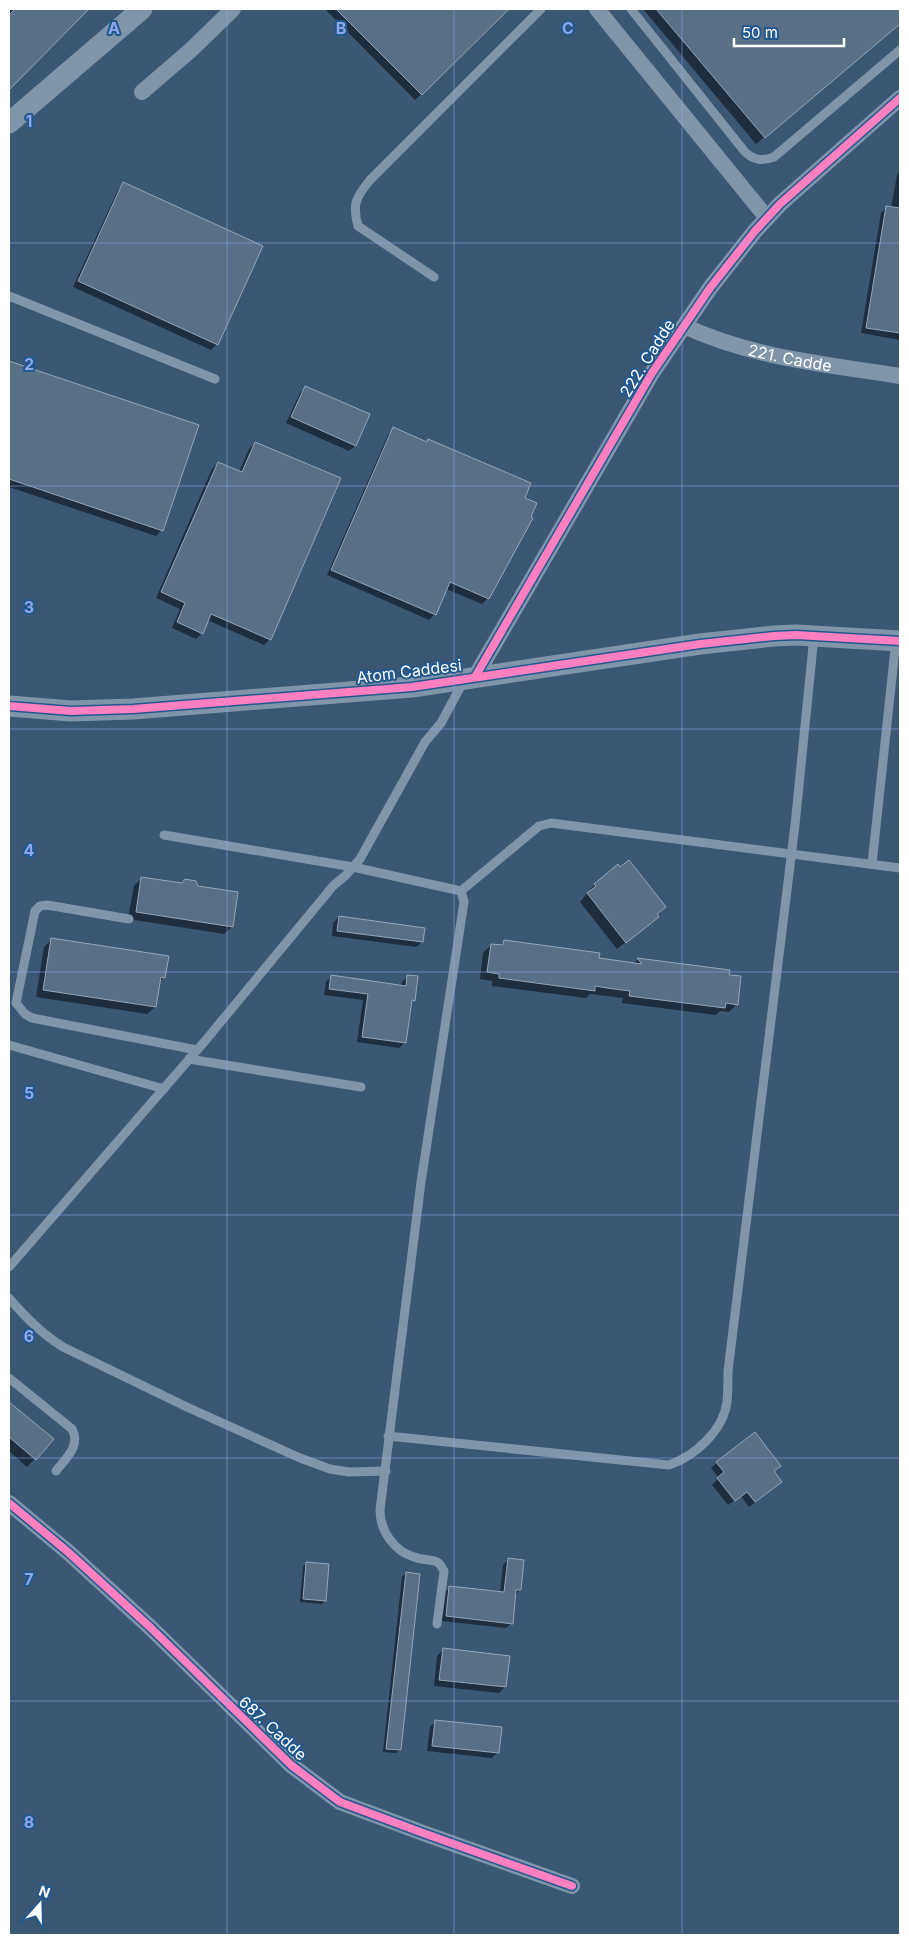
<svg xmlns="http://www.w3.org/2000/svg" width="909" height="1944" font-family="Inter,sans-serif">
<rect width="100%" height="100%" fill="#3a5774"/>
<!-- shadow -->
<g fill="#0007">
<polygon points="9,9 88,9 9,89"/>
<polygon points="325,9 507,9 415,100"/>
<polygon points="643,9 900,9 900,24 756,144"/>
<polygon points="900,171 900,340 861,333 881,213 887,207 891,208 897,175"/>
<polygon points="124,184 217,344 211,350 73,287 118,190"/>
<polygon points="9,362 197,425 162,530 156,536 9,487"/>
<polygon points="305,387 369,415 355,446 349,451 286,423 300,393"/>
<polygon points="393,429 488,598 482,604 446,589 435,614 429,620 327,575 388,435"/>
<polygon points="255,443 270,639 264,645 207,620 202,633 196,639 172,628 180,609 156,598 212,469 218,463 239,472 249,449"/>
<polygon points="618,866 664,907 649,924 617,949 580,902 594,885"/>
<polygon points="142,878 196,887 232,927 224,934 128,919 134,886"/>
<polygon points="339,917 422,942 416,947 332,936 333,923"/>
<polygon points="52,939 164,977 159,983 155,1007 147,1014 36,997 44,947"/>
<polygon points="504,942 633,964 638,959 728,971 728,976 737,1004 729,1012 720,1011 716,1015 622,1003 623,998 590,994 586,998 492,986 492,981 480,979 483,953 491,945 500,946"/>
<polygon points="408,976 414,1000 410,1004 405,1042 399,1048 357,1042 363,1000 324,995 326,982 331,977 401,986 402,982"/>
<polygon points="9,1403 52,1439 27,1467 9,1451"/>
<polygon points="717,1463 779,1466 773,1472 780,1482 749,1507 741,1496 728,1505 712,1485 719,1478 711,1468"/>
<polygon points="509,1559 520,1590 515,1595 512,1623 506,1628 441,1621 444,1593 450,1587 500,1593 503,1565"/>
<polygon points="306,1563 325,1600 322,1604 300,1602 303,1567"/>
<polygon points="406,1573 400,1750 396,1753 383,1752 402,1577"/>
<polygon points="443,1650 505,1687 499,1693 434,1686 437,1656"/>
<polygon points="436,1721 498,1752 492,1758 427,1751 430,1727"/>
</g>
<!-- building -->
<g fill="#586f86" stroke="#96a6b7">
<polygon points="15,9 89,9 9,90 9,15"/>
<polygon points="336,9 509,9 422,95"/>
<polygon points="656,9 900,9 900,24 765,138"/>
<polygon points="123,182 263,246 218,345 78,281"/>
<polygon points="886,206 900,208 900,333 866,328"/>
<polygon points="9,361 199,425 163,531 9,479"/>
<polygon points="305,386 370,414 356,446 291,417"/>
<polygon points="393,427 427,442 428,439 531,483 525,498 537,503 531,517 533,518 489,599 450,582 436,615 331,570"/>
<polygon points="255,442 341,478 271,640 211,614 203,634 177,622 185,603 161,592 218,462 242,472"/>
<polygon points="629,860 666,907 657,914 659,917 626,943 587,893 596,886 594,884 618,864 620,867"/>
<polygon points="141,877 182,883 185,879 196,881 198,886 238,892 233,927 136,912"/>
<polygon points="339,916 425,928 423,942 337,931"/>
<polygon points="51,938 169,956 165,978 161,977 156,1007 43,990"/>
<polygon points="504,940 600,953 599,958 642,964 637,958 730,970 729,975 741,976 738,1005 726,1003 725,1008 629,996 630,991 607,988 595,986 595,991 499,978 499,974 487,972 491,944 503,945"/>
<polygon points="331,975 406,986 407,975 418,976 415,1001 412,1000 406,1043 362,1037 368,994 329,989"/>
<polygon points="9,1402 54,1439 36,1460 9,1437"/>
<polygon points="755,1432 781,1466 774,1471 782,1482 755,1502 747,1492 735,1501 717,1478 724,1472 716,1462"/>
<polygon points="508,1558 524,1560 521,1590 516,1590 513,1624 446,1616 449,1586 504,1592"/>
<polygon points="306,1562 329,1564 326,1601 303,1599"/>
<polygon points="406,1572 420,1574 401,1750 386,1749"/>
<polygon points="443,1648 510,1656 506,1687 439,1680"/>
<polygon points="435,1720 502,1727 499,1753 432,1746"/>
</g>
<g fill="none" stroke-linecap="round" stroke-linejoin="round">
<!-- service -->
<g stroke="#8195a9" stroke-width="9">
<path d="M631 9 745 152C755 161 762 161 774 157L900 50"/>
<path d="M434 277 358 226C352 204 356 197 370 180L541 9"/>
<polyline points="9,296 215,379"/>
<path d="M164 835 353 867 461 891 464 902 421 1182 380 1510C380 1531 394 1551 414 1557 421 1560 430 1559 437 1562 441 1564 442 1568 444 1571L437 1624"/>
<polyline points="872,864 896,640"/>
<polyline points="461,891 539,826 551,823 900,868"/>
<polyline points="129,919 47,905 40,906 35,911 16,1003 25,1014 32,1018 197,1050"/>
<polyline points="9,1045 164,1089"/>
<polyline points="189,1059 361,1087"/>
<polyline points="9,1267 205,1041 333,886 346,875 360,859 425,742 441,723 463,682"/>
<path d="M9 1298C25 1317 42 1334 63 1347L189 1408 300 1458 330 1469 349 1472 386 1471"/>
<path d="M9 1378 72 1429C81 1446 66 1458 56 1471"/>
<path d="M388 1436 669 1465C695 1456 723 1431 727 1402 728 1392 728 1381 728 1371L795 825 814 636"/>
</g>
<!-- minor -->
<g stroke="#8195a9" stroke-width="16">
<polyline points="597,9 767,218"/>
<polyline points="142,92 192,49 233,9"/>
<path id="s1" d="M684 326C753 358 825 364 900 376"/>
<polyline points="475,677 652,373 710,288 755,231 780,204 900,98"/>
<polyline points="9,1503 68,1552 151,1628 291,1765 340,1802 423,1833 572,1886"/>
</g>
<!-- tertiary -->
<g stroke="#8195a9" stroke-width="21">
<polyline points="9,123 142,9"/>
<polyline points="9,706 71,711 133,709 412,687 700,644 774,636 796,635 900,641"/>
</g>
<!-- cycleway casing -->
<g stroke="#21588d" stroke-width="11">
<g id="cycleway">
<polyline points="475,677 652,373 710,288 755,231 780,204 900,98"/>
<polyline points="9,706 71,711 133,709 412,687 700,644 774,636 796,635 900,641"/>
<polyline points="9,1503 68,1552 151,1628 291,1765 340,1802 423,1833 572,1886"/>
</g>
</g>
<!-- cycleway -->
<use href="#cycleway" stroke="#ff80c0" stroke-width="8"/>
</g>
<!-- grid -->
<path fill="none" stroke="#8ea6ec" stroke-width="1" stroke-opacity="0.55" d="M227 9V1935M454 9V1935M682 9V1935M9 243H900M9 486H900M9 729H900M9 972H900M9 1215H900M9 1458H900M9 1701H900"/>
<g text-anchor="middle" dominant-baseline="central" stroke-width="4" stroke-linejoin="round" paint-order="stroke">
<!-- street labels -->
<g font-size="16" fill="#fff" stroke="#21588d">
<text stroke="none"><textPath href="#s1" startOffset="111">221. Cadde</textPath></text>
<text transform="translate(647 358) rotate(-58)">222. Cadde</text>
<text transform="translate(409 671) rotate(-7)">Atom Caddesi</text>
<text transform="translate(273 1728) rotate(43)">687. Cadde</text>
</g>
</g>
<g font-size="16" text-anchor="middle" font-weight="bold" fill="#8ea6ec" stroke="#21588d" stroke-width="4" stroke-linejoin="round" paint-order="stroke">
<text x="114" y="34">A</text>
<text x="341" y="34">B</text>
<text x="568" y="34">C</text>
<text x="29" y="127">1</text>
<text x="29" y="370">2</text>
<text x="29" y="613">3</text>
<text x="29" y="856">4</text>
<text x="29" y="1099">5</text>
<text x="29" y="1342">6</text>
<text x="29" y="1585">7</text>
<text x="29" y="1828">8</text>
</g>
<!-- border -->
<rect width="909" height="1944" fill="none" stroke="#ffffff" stroke-width="20"/>
<!-- north arrow -->
<g transform="translate(40 1904) rotate(20)" stroke="#21588d" stroke-width="4" paint-order="stroke">
<path d="M0-4L9 19L0 12L-9 19Z" fill="#ffffff"/>
<text y="-8" font-size="14" font-weight="bold" text-anchor="middle" fill="#ffffff">N</text>
</g>
<!-- scale -->
<path d="M734 38v8h110v-8" fill="none" stroke="#ffffff" stroke-width="2.5"/>
<text x="742" y="38" font-size="15" fill="#ffffff" stroke="#21588d" stroke-width="4" paint-order="stroke">50 m</text>
</svg>
